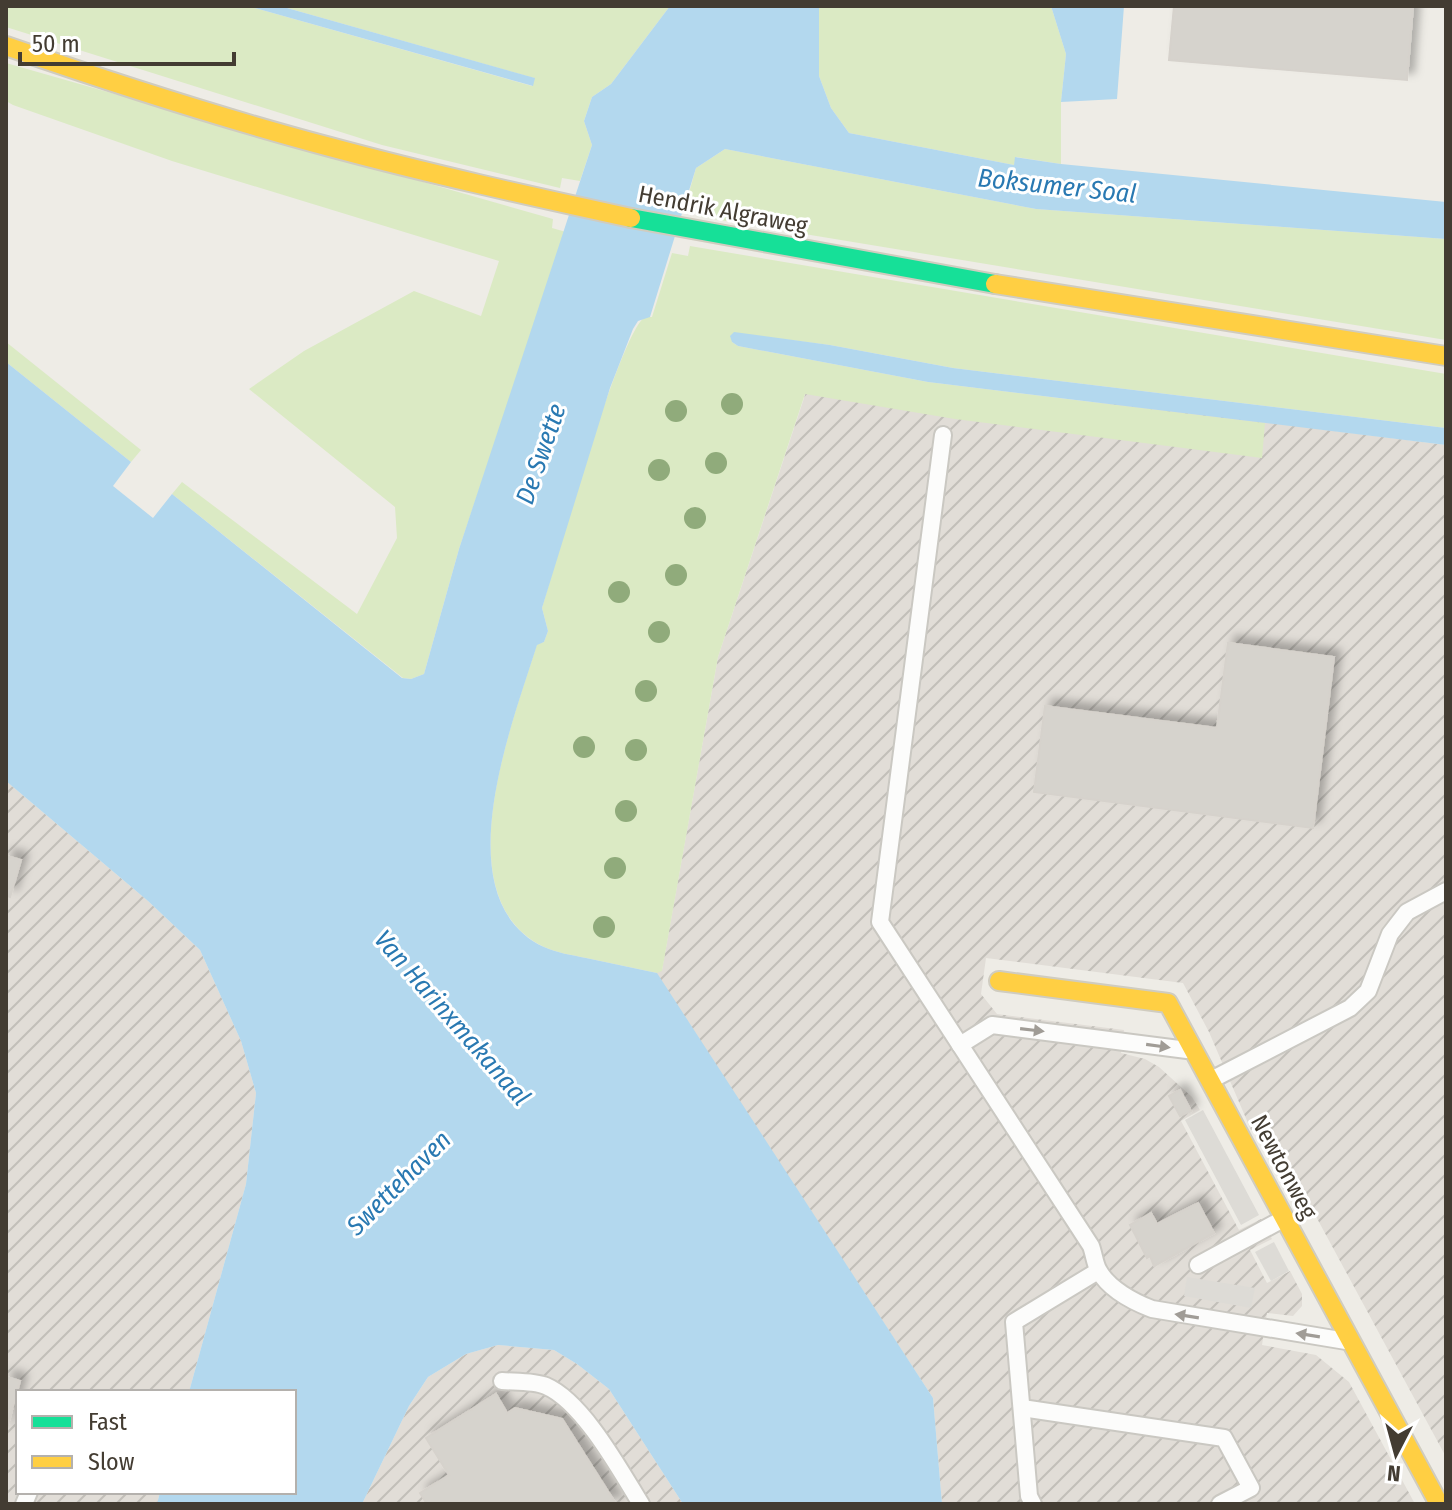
<svg xmlns="http://www.w3.org/2000/svg" width="1452" height="1510" font-family="'Fira Sans Condensed',sans-serif">
<defs>
<pattern id="industrial-furrows" width="10" height="10" patternUnits="userSpaceOnUse" patternTransform="scale(2)"><rect width="10" height="10" fill="#e1ddd7"/><path d="M-1 1l2-2M0 10L10 0M9 11l2-2" fill="none" stroke="#c2bfb9"/></pattern>
<filter id="shadow"><feDropShadow dx="7" dy="-7" stdDeviation="4" flood-color="#0004"/></filter>
</defs>
<rect width="100%" height="100%" fill="#eeece6"/>
<!-- industrial -->
<g fill="url(#industrial-furrows)">
<polygon points="807,389 1120,404 1446,445 1446,1457 1266,1124 1251,1130 1209,1032 1183,983 986,958 981,994 997,1014 1124,1030 1121,1053 1145,1059 1159,1067 1192,1097 1200,1110 1181,1121 1239,1230 1261,1219 1272,1239 1250,1250 1267,1283 1290,1271 1302,1294 1302,1306 1293,1316 1267,1313 1262,1345 1316,1355 1349,1382 1415,1504 942,1504 933,1398 655,973 662,970 718,657"/>
<polygon points="6,781 148,901 200,950 241,1041 256,1093 246,1184 189,1392 18,1392 18,1492 160,1492 157,1504 6,1504"/>
<polygon points="498,1345 554,1350 577,1364 609,1389 683,1504 362,1504 409,1406 428,1377 466,1354"/>
</g>
<!-- green -->
<g fill="#dbeac4">
<polygon points="6,6 248,6 532,86 534,78 280,6 670,6 611,84 592,97 584,121 592,145 580,181 562,178 560,188 382,145 6,27"/>
<polygon points="819,6 1051,6 1066,54 1061,102 1061,164 1016,157 1014,165 849,133 831,108 819,76"/>
<polygon points="6,63 553,219 552,228 566,232 459,549 424,674 411,679 403,678 172,494 182,482 357,614 397,538 395,507 249,389 304,351 414,291 481,316 499,261 172,161 13,105 6,101"/>
<polygon points="725,149 1036,209 1446,239 1446,340 696,216 698,205 686,203 696,168"/>
<path d="M690 246 1446 374V428L953 368 830 345 734 333 732 342 738 346 928 382 1265 423 1262 458 955 419 805 394 718 657 662 971 657 973C633 968 610 963 586 958 572 955 557 953 544 947 442 898 513 722 537 644L544 642 548 631 542 608C555 565 619 334 645 317H652L672 253 688 256Z"/>
<polygon points="6,342 141,450 131,462 6,362"/>
</g>
<!-- parking -->
<g fill="#dddbd6">
<polygon points="1203,1110 1259,1215 1241,1225 1185,1120"/>
<polygon points="1274,1242 1289,1271 1271,1281 1255,1252"/>
<polygon points="1187,1277 1255,1288 1251,1308 1184,1296"/>
</g>
<!-- water -->
<g fill="#b3d8ee">
<polygon points="248,6 280,6 535,78 533,86"/>
<path d="M670 6H819V76L831 108 849 133 1014 165 1015 157 1061 164 1446 202V239L1036 209 725 149 696 168 650 317 638 321 633 329 610 388 542 608 548 631 544 642 537 645C513 722 442 899 544 947 557 953 572 955 586 958 610 963 633 968 657 973L933 1398 942 1504H683L609 1389 577 1364 554 1350 498 1345 466 1354 428 1377 409 1406 362 1504H157L160 1492H294V1392H189L246 1184 256 1093 241 1041 200 950 148 901 6 781V362L131 462 113 486 153 518 172 494 402 678 411 679 424 674 459 549 592 145 584 121 592 97 611 84Z"/>
<polygon points="1051,6 1124,6 1117,99 1061,102 1066,54"/>
<polygon points="734,332 830,345 953,368 1446,428 1446,445 928,382 738,346 732,342 730,336"/>
</g>
<!-- building -->
<g fill="#d6d3cd" stroke="#d6d2cc" stroke-width="2" filter="url(#shadow)">
<polygon points="1174,6 1413,6 1407,80 1169,60"/>
<polygon points="1228,643 1334,657 1313,828 1034,792 1045,706 1217,728"/>
<polygon points="6,856 21,860 10,897 6,895"/>
<polygon points="1180,1090 1191,1111 1180,1116 1169,1096"/>
<polygon points="1198,1203 1214,1233 1154,1266 1150,1256 1147,1258 1130,1225 1151,1213 1157,1224"/>
<polygon points="6,1377 20,1381 6,1432"/>
<polygon points="496,1394 507,1413 515,1408 562,1419 616,1504 427,1504 420,1493 449,1475 426,1438"/>
</g>
<g fill="none" stroke-linecap="round" stroke-linejoin="round">
<!-- lane casing -->
<g stroke="#cac8c2" stroke-width="20">
<g id="lane">
<path d="M943 435 880 922 1091 1246C1094 1254 1095 1265 1099 1271 1109 1289 1134 1302 1152 1309L1346 1341"/>
<polyline points="960,1045 992,1025 1187,1050"/>
<polyline points="1211,1080 1350,1008 1368,991 1390,934 1407,912 1446,891"/>
<polyline points="1198,1265 1283,1219"/>
<path d="M502 1381C516 1382 534 1381 546 1386 583 1402 620 1470 641 1504"/>
<polyline points="1022,1408 1224,1438 1251,1488 1220,1504"/>
<polyline points="24,1504 29,1492"/>
<polyline points="1033,1504 1029,1496 1014,1322 1098,1271"/>
</g>
</g>
<!-- fast casing -->
<g stroke="#d0ccbf" stroke-width="22">
<polyline id="fast" points="631,218 995,284"/>
</g>
<!-- slow casing -->
<g stroke="#d0ccbf" stroke-width="22">
<g id="slow">
<path d="M6 46C113 83 221 118 330 147 430 174 530 196 631 218"/>
<polyline points="995,284 1446,356"/>
<polyline points="999,981 1168,1003 1439,1504"/>
</g>
</g>
<!-- lane -->
<use href="#lane" stroke="#fcfcfb" stroke-width="16"/>
<!-- fast -->
<use href="#fast" stroke="#16e098" stroke-width="18"/>
<!-- slow -->
<use href="#slow" stroke="#ffcf43" stroke-width="18"/>
</g>
<!-- trees -->
<g fill="#90ab7b">
<circle cx="732" cy="404" r="11"/>
<circle cx="676" cy="411" r="11"/>
<circle cx="716" cy="463" r="11"/>
<circle cx="659" cy="470" r="11"/>
<circle cx="695" cy="518" r="11"/>
<circle cx="676" cy="575" r="11"/>
<circle cx="619" cy="592" r="11"/>
<circle cx="659" cy="632" r="11"/>
<circle cx="646" cy="691" r="11"/>
<circle cx="584" cy="747" r="11"/>
<circle cx="636" cy="750" r="11"/>
<circle cx="626" cy="811" r="11"/>
<circle cx="615" cy="868" r="11"/>
<circle cx="604" cy="927" r="11"/>
</g>
<!-- one-way arrows -->
<defs><path id="oneway-solid" d="M-6-.8H1V-3.2L6.5 0L1 3.2V.8H-6Z" transform="scale(2)"/></defs>
<g fill="#a09c96">
<use href="#oneway-solid" transform="translate(1032 1030) rotate(7)"/>
<use href="#oneway-solid" transform="translate(1158 1046) rotate(8)"/>
<use href="#oneway-solid" transform="translate(1187 1316) rotate(-171)"/>
<use href="#oneway-solid" transform="translate(1308 1335) rotate(-171)"/>
</g>
<g text-anchor="middle" dominant-baseline="central" stroke-width="6" stroke-linejoin="round" paint-order="stroke">
<!-- street labels -->
<g font-size="24" fill="#433c32" stroke="#fff">
<text transform="translate(723 210) rotate(11)">Hendrik Algraweg</text>
<text transform="translate(1284 1167) rotate(62)">Newtonweg</text>
</g>
<!-- water labels -->
<g font-size="26" font-style="italic" fill="#2979b2" stroke="#fff">
<text transform="translate(1057 186) rotate(6)">Boksumer Soal</text>
<text transform="translate(541 454) rotate(-71)">De Swette</text>
<text transform="translate(452 1018) rotate(49)">Van Harinxmakanaal</text>
<text transform="translate(399 1183) rotate(-45)">Swettehaven</text>
</g>
</g>
<!-- border -->
<rect width="1452" height="1510" fill="none" stroke="#433c32" stroke-width="16"/>
<!-- legend -->
<rect x="16" y="1390" width="280" height="104" fill="#ffffff" stroke="#b4b1ad" stroke-width="2"/>
<rect x="32" y="1416" width="40" height="12" fill="#16e098" stroke="#b4b1ad" stroke-width="2"/>
<text x="88" y="1430" font-size="24" fill="#433c32">Fast</text>
<rect x="32" y="1456" width="40" height="12" fill="#ffcf43" stroke="#b4b1ad" stroke-width="2"/>
<text x="88" y="1470" font-size="24" fill="#433c32">Slow</text>
<!-- north arrow -->
<g transform="translate(1396 1454) rotate(186)" stroke="#ffffff" stroke-width="6" paint-order="stroke">
<path d="M0-6L14 30L0 20L-14 30Z" fill="#433c32"/>
<text y="-12" font-size="22" font-weight="bold" text-anchor="middle" fill="#433c32">N</text>
</g>
<!-- scale -->
<path d="M20 52v12h214v-12" fill="none" stroke="#433c32" stroke-width="4"/>
<text x="32" y="52" font-size="24" fill="#433c32" stroke="#ffffff" stroke-width="6" paint-order="stroke">50 m</text>
</svg>
